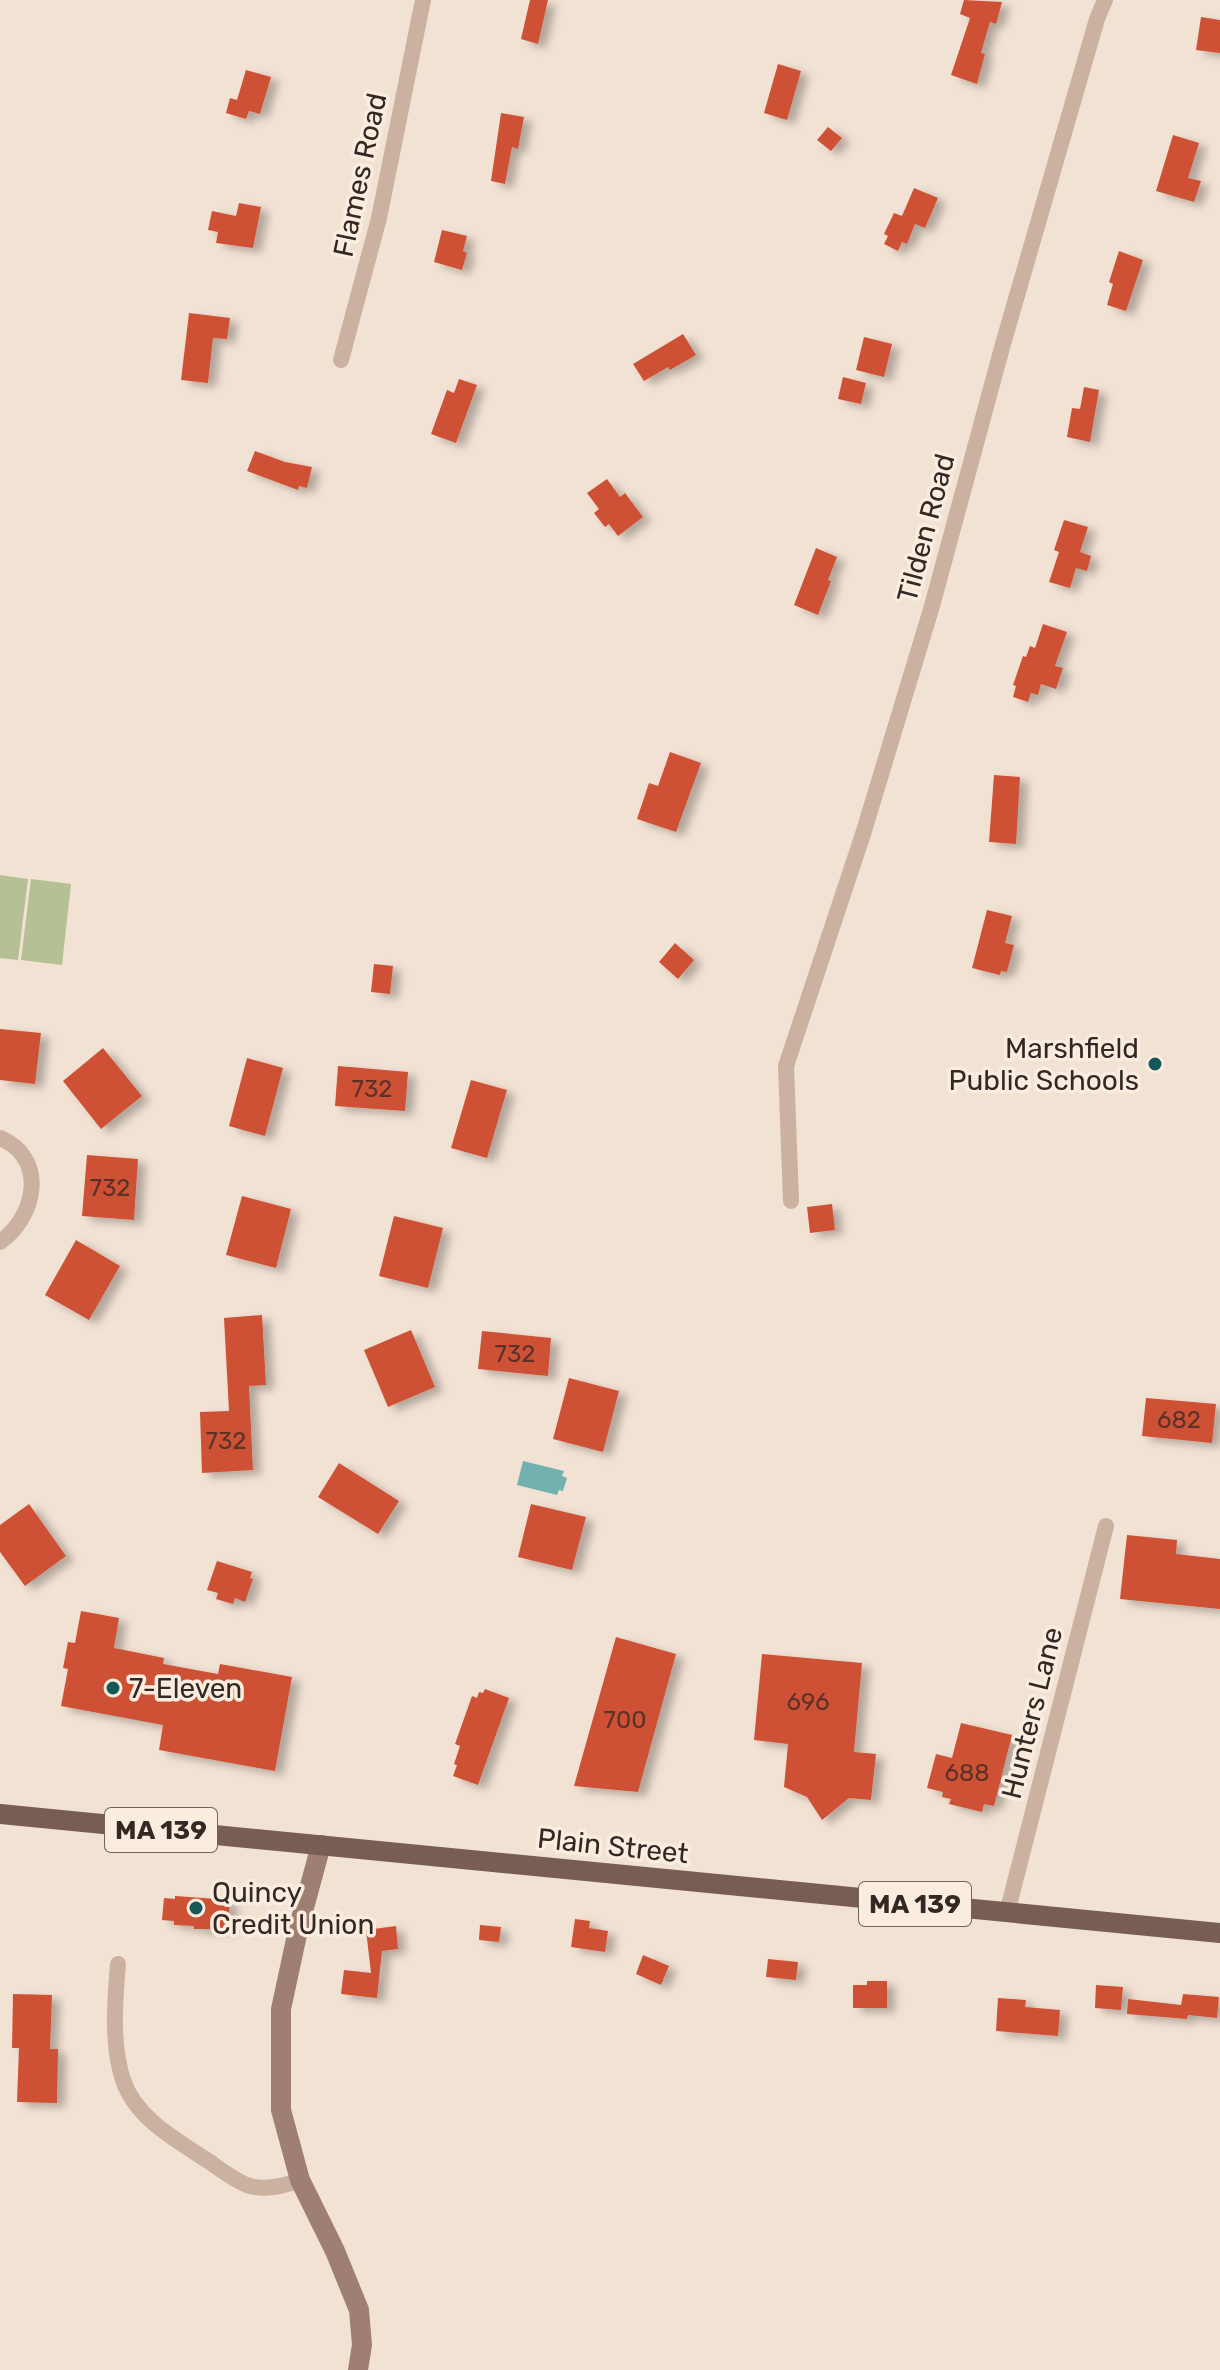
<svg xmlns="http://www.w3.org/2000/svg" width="1220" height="2370" font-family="Rubik,sans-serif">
<defs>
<filter id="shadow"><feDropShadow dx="8" dy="4.5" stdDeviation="4" flood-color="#0004"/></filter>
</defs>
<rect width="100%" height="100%" fill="#f2e2d4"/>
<!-- green -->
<g fill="#b5c194">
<polygon points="0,875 28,879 18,960 0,958"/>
<polygon points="31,879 71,884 62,965 21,960"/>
</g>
<!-- water -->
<polygon fill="#71b1b0" points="523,1461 564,1471 562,1476 567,1478 563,1491 559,1490 557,1495 517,1485"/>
<!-- building -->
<g fill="#cf5135" filter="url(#shadow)">
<polygon points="530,0 548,0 538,44 521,39"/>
<polygon points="964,0 1002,2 996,24 990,22 981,53 985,54 977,84 951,75 970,18 960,14"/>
<polygon points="1201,17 1220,20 1220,53 1196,50"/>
<polygon points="778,64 801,71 787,120 764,113"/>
<polygon points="246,70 271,77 260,114 249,111 246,119 226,113 230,98 237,100"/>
<polygon points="501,113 524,117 518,149 512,147 505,184 491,181"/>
<polygon points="828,127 842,138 831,151 817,140"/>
<polygon points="1173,135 1199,143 1188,178 1201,181 1194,202 1156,191"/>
<polygon points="914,188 938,198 925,228 915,224 907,244 902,242 898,251 884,244 888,236 884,234 894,213 902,216"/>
<polygon points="239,203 261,207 253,248 216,243 218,232 208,230 212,211 236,216"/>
<polygon points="442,230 467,236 463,251 467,253 462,270 434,262"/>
<polygon points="1119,251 1143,260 1126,311 1107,305 1113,284 1109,282"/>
<polygon points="189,313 230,318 227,339 213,338 208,383 181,380"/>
<polygon points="683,334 696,355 670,370 668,367 644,381 633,364"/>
<polygon points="864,337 892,344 884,377 856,370"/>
<polygon points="843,377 866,383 861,404 838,399"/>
<polygon points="459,379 477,385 456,443 431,434 447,390 454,393"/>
<polygon points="1084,387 1099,390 1090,442 1067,437 1072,408 1080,409"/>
<polygon points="255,451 285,462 312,467 307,488 299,486 298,490 247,471"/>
<polygon points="607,479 620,497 625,493 643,517 618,536 609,524 605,527 594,513 599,509 587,493"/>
<polygon points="1064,520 1088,527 1080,552 1091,556 1087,571 1076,568 1070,588 1049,582 1059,552 1054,550"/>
<polygon points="816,548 837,557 828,580 831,581 818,615 794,605"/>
<polygon points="1043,624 1067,632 1055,666 1063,668 1056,689 1041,684 1038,695 1031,693 1028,702 1013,697 1016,686 1013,685 1023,656 1026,657 1030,646 1035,648"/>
<polygon points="670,752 701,763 676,832 637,819 649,783 658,786"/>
<polygon points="994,775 1020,777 1016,844 989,842"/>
<polygon points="987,910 1012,916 1005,943 1014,945 1007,972 1001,971 1000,975 972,968"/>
<polygon points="675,943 694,960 678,979 659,962"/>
<polygon points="374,964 393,966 390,994 371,992"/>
<polygon points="0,1029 41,1033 35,1084 0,1080"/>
<polygon points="103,1048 142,1096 101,1129 63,1081"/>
<polygon points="247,1058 283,1068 265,1136 229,1126"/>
<polygon points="338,1066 408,1072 405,1111 335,1106"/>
<polygon points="471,1080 507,1090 487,1158 451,1148"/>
<polygon points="87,1155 138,1159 134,1220 82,1216"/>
<polygon points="242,1196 291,1209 276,1268 226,1255"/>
<polygon points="832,1204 835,1230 810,1233 807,1207"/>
<polygon points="394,1216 443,1228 428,1288 379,1276"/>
<polygon points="76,1240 120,1266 89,1320 45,1295"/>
<polygon points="262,1315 266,1385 249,1386 253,1470 202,1473 200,1412 229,1411 224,1318"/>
<polygon points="411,1330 435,1387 388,1407 364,1350"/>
<polygon points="482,1331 551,1338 548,1376 478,1369"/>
<polygon points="569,1378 619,1391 603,1452 553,1439"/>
<polygon points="1146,1398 1216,1404 1212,1443 1142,1436"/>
<polygon points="339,1463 399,1501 378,1534 318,1497"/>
<polygon points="29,1504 66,1556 25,1586 0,1552 0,1525"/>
<polygon points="531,1504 586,1517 572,1570 518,1557"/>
<polygon points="1127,1535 1177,1540 1176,1554 1220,1559 1220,1609 1120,1599"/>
<polygon points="217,1561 252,1572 250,1578 253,1579 245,1602 235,1598 233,1604 216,1599 218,1593 207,1590"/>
<polygon points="81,1611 119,1618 114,1648 164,1658 163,1664 218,1674 220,1664 292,1677 275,1771 159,1750 163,1725 61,1706 68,1669 63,1668 68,1642 75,1643"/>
<polygon points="616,1637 676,1654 638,1792 574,1786"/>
<polygon points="762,1654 862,1663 854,1752 876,1754 871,1800 849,1798 822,1820 807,1797 784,1787 788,1744 754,1740"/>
<polygon points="485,1689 509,1698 478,1785 453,1776 457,1765 454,1764 460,1746 455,1744 472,1696 477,1698 479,1692 483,1693"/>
<polygon points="961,1723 1012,1735 994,1806 984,1804 982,1812 949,1804 951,1799 942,1797 943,1792 927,1788 936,1754 952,1758"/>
<polygon points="175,1896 230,1900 228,1929 194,1929 194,1926 174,1925 174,1921 162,1920 164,1898 175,1899"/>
<polygon points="575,1919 590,1921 589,1928 608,1931 605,1952 571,1947"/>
<polygon points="480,1925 501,1927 499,1942 479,1940"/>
<polygon points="396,1926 398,1949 382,1951 377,1998 341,1994 344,1970 371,1973 366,1930"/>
<polygon points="643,1955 669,1966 661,1985 636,1974"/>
<polygon points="768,1959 798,1962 796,1980 766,1977"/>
<polygon points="867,1981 887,1981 887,2008 853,2008 853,1985 867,1985"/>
<polygon points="1096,1985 1123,1987 1121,2010 1095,2008"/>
<polygon points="13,1994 52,1995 50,2049 58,2049 57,2103 17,2102 19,2048 12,2048"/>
<polygon points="1183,1994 1219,1997 1217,2018 1188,2015 1187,2019 1127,2014 1128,1999 1181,2005"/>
<polygon points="998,1998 1026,2000 1025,2007 1060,2010 1058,2036 996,2031"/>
</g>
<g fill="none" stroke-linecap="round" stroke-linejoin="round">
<!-- street -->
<g stroke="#cab1a0" stroke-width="16">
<polyline points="341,360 379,218 423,0"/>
<path d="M0 1138C48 1158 36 1217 0 1242"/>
<polyline points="791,1201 786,1066 863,834 932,606 1003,344 1097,19 1105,0"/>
<polyline points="1007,1913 1106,1526"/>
<path d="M118 1964C115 2001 111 2043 123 2080 136 2119 178 2141 210 2162 221 2170 234 2180 247 2185 263 2191 284 2186 300 2180"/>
</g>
<!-- secondary -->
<polyline stroke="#9e7f71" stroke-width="20" points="321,1845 298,1930 281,2009 281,2110 300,2180 335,2251 359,2310 362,2345 358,2370"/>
<!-- primary -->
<polyline stroke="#775d53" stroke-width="20" points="0,1814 1220,1933"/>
</g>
<!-- markers -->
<g fill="#175757" stroke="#faede0" stroke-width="3">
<circle cx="1155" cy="1064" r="8"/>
<circle cx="113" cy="1688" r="8"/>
<circle cx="196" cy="1908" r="8"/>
</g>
<g text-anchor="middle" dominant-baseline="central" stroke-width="7" stroke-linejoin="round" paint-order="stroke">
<!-- number labels -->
<g font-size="24" fill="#5a3228">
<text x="372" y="1089">732</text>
<text x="110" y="1188">732</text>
<text x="515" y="1354">732</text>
<text x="1179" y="1420">682</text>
<text x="226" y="1441">732</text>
<text x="808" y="1702">696</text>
<text x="625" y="1720">700</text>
<text x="967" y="1773">688</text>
</g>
<!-- shield labels -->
<g fill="#faede0" stroke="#6f635c" stroke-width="2">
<rect x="105" y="1808" width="112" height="44" rx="6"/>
<rect x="859" y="1882" width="112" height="44" rx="6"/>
</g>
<g font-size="26" font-weight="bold" fill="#332824">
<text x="161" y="1830">MA 139</text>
<text x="915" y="1904">MA 139</text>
</g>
<!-- street labels -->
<g font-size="28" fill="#332824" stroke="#faede0">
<text transform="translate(360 175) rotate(-78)">Flames Road</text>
<text transform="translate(926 528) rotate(-75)">Tilden Road</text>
<text transform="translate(1032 1713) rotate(-76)">Hunters Lane</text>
<text transform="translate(613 1846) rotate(6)">Plain Street</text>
</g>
<!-- poi labels -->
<g font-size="28" fill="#332824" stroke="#faede0" text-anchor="start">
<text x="1139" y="1048" text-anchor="end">Marshfield<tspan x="1139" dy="32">Public Schools</tspan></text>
<text x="129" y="1688">7-Eleven</text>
<text x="212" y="1892">Quincy<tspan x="212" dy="32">Credit Union</tspan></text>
</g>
</g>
</svg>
